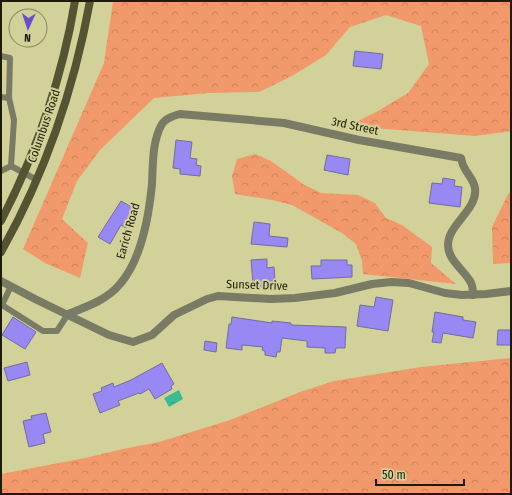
<svg xmlns="http://www.w3.org/2000/svg" width="512" height="495" font-family="'Fira Sans Condensed',sans-serif">
<defs>
<pattern id="forest-crowns" width="20" height="18" patternUnits="userSpaceOnUse"><rect width="20" height="18" fill="#f2996b"/><path d="M2 6a3 3 0 1 1 6 0M12 15a3 3 0 1 1 6 0" fill="none" stroke="#cf835b"/></pattern>
<pattern id="water-ripples" width="26" height="14" patternUnits="userSpaceOnUse"><rect width="26" height="14" fill="#3dba92"/><path d="M2 4q2-2 4 0t4 0M15 11q2-2 4 0t4 0" fill="none" stroke="#339775"/></pattern>
</defs>
<rect width="100%" height="100%" fill="#d2d199"/>
<!-- forest -->
<g fill="url(#forest-crowns)">
<polygon points="113,1 511,1 511,131 475,136 348,126 378,111 408,93 429,64 421,26 386,15 350,27 326,55 292,76 259,92 208,93 154,98 100,150 77,181 62,219 88,243 80,278 45,263 23,249 104,63"/>
<polygon points="255,154 271,161 303,184 321,193 358,195 375,203 386,218 402,225 432,247 431,263 456,284 363,274 362,261 356,244 342,233 292,205 272,200 235,194 232,176 237,159"/>
<polygon points="511,192 511,263 493,264 492,227 508,194"/>
<polygon points="511,358 511,494 1,494 1,474 85,458 123,449 159,442 230,420 300,392 334,381 421,367"/>
</g>
<!-- water -->
<polygon fill="url(#water-ripples)" points="179,390 183,399 169,407 164,398"/>
<!-- building -->
<g fill="#9788f4" stroke="#716d9e">
<polygon points="355,51 383,54 381,69 353,66"/>
<polygon points="176,140 192,142 190,158 197,159 196,165 201,166 200,176 180,174 180,169 173,168"/>
<polygon points="327,155 350,159 348,175 324,170"/>
<polygon points="443,178 455,180 454,186 462,187 460,207 429,203 432,183 442,184"/>
<polygon points="121,201 137,210 126,228 121,225 110,244 98,237"/>
<polygon points="254,222 270,224 269,236 288,238 287,247 251,244"/>
<polygon points="267,259 267,268 274,267 275,281 265,282 265,287 257,288 256,283 253,283 251,260"/>
<polygon points="321,260 347,260 347,265 352,265 352,277 312,279 311,266 321,266"/>
<polygon points="376,297 393,300 388,331 357,326 360,305 374,307"/>
<polygon points="435,312 463,317 463,320 476,322 473,338 443,333 441,343 432,342 434,332 432,332"/>
<polygon points="13,317 36,332 25,349 2,335"/>
<polygon points="232,317 272,323 272,321 291,323 291,325 346,327 345,348 336,348 335,353 325,353 325,348 307,347 307,341 282,338 280,352 277,352 276,357 265,355 265,351 262,350 263,347 242,345 242,350 226,348 229,324 231,324"/>
<polygon points="498,330 511,330 511,345 497,345"/>
<polygon points="205,341 217,343 216,352 204,350"/>
<polygon points="27,362 30,375 8,381 4,368"/>
<polygon points="162,363 174,384 171,386 172,389 155,399 149,389 140,394 139,393 118,401 120,405 100,413 93,394 102,391 101,388 113,383 114,387 131,380"/>
<polygon points="46,413 51,432 43,434 45,443 29,447 23,421 32,419 31,416"/>
</g>
<g fill="none" stroke-linecap="round" stroke-linejoin="round">
<!-- lane -->
<g stroke="#7a7b64" stroke-width="6">
<polyline points="1,56 10,58 9,98"/>
<polyline points="1,97 9,98 14,120 11,166"/>
<polyline points="11,166 37,180"/>
<polyline points="1,171 11,166"/>
<polyline points="11,286 2,305 43,331 57,331 68,314"/>
</g>
<!-- street -->
<g stroke="#7a7b64" stroke-width="8">
<polyline points="1,281 37,300 109,335 133,342 152,335 174,315 207,299 218,296 270,299 295,298 335,293 372,284 391,282 409,283 445,293 462,295 486,294 511,291"/>
<path d="M68 314C86 307 107 300 120 284 141 260 149 215 152 184 153 165 152 141 162 124 166 118 173 116 180 114L284 123 359 140 461 158C462 161 462 164 464 167 467 174 474 180 475 188 478 210 448 224 448 245 448 260 463 269 470 281 473 285 473 291 473 295"/>
</g>
<!-- secondary -->
<g stroke="#545332" stroke-width="8">
<path d="M1 221C37 151 62 79 75 1"/>
<path d="M1 252C45 174 74 89 90 1"/>
</g>
</g>
<g text-anchor="middle" dominant-baseline="central" stroke-width="4" stroke-linejoin="round" paint-order="stroke">
<!-- street labels -->
<g font-size="12" fill="#1d1d07" stroke="#d2d199">
<text transform="translate(44 126) rotate(-71)">Columbus Road</text>
<text transform="translate(355 126) rotate(12)">3rd Street</text>
<text transform="translate(128 231) rotate(-74)">Earich Road</text>
<text transform="translate(257 285) rotate(2)">Sunset Drive</text>
</g>
</g>
<!-- border -->
<rect width="512" height="495" fill="none" stroke="#1d1d07" stroke-width="4"/>
<!-- north arrow -->
<g transform="translate(28 28) rotate(183)"><circle r="19" fill="#d2d199" stroke="#8a895f"/>
<path d="M0-3L7 15L0 10L-7 15Z" fill="#684fc9"/>
<text y="-6" font-size="11" font-weight="bold" text-anchor="middle" fill="#1d1d07">N</text>
</g>
<!-- scale -->
<path d="M376 479v6h88v-6" fill="none" stroke="#1d1d07" stroke-width="2"/>
<text x="382" y="479" font-size="12" fill="#1d1d07" stroke="#d2d199" stroke-width="3" paint-order="stroke">50 m</text>
</svg>
